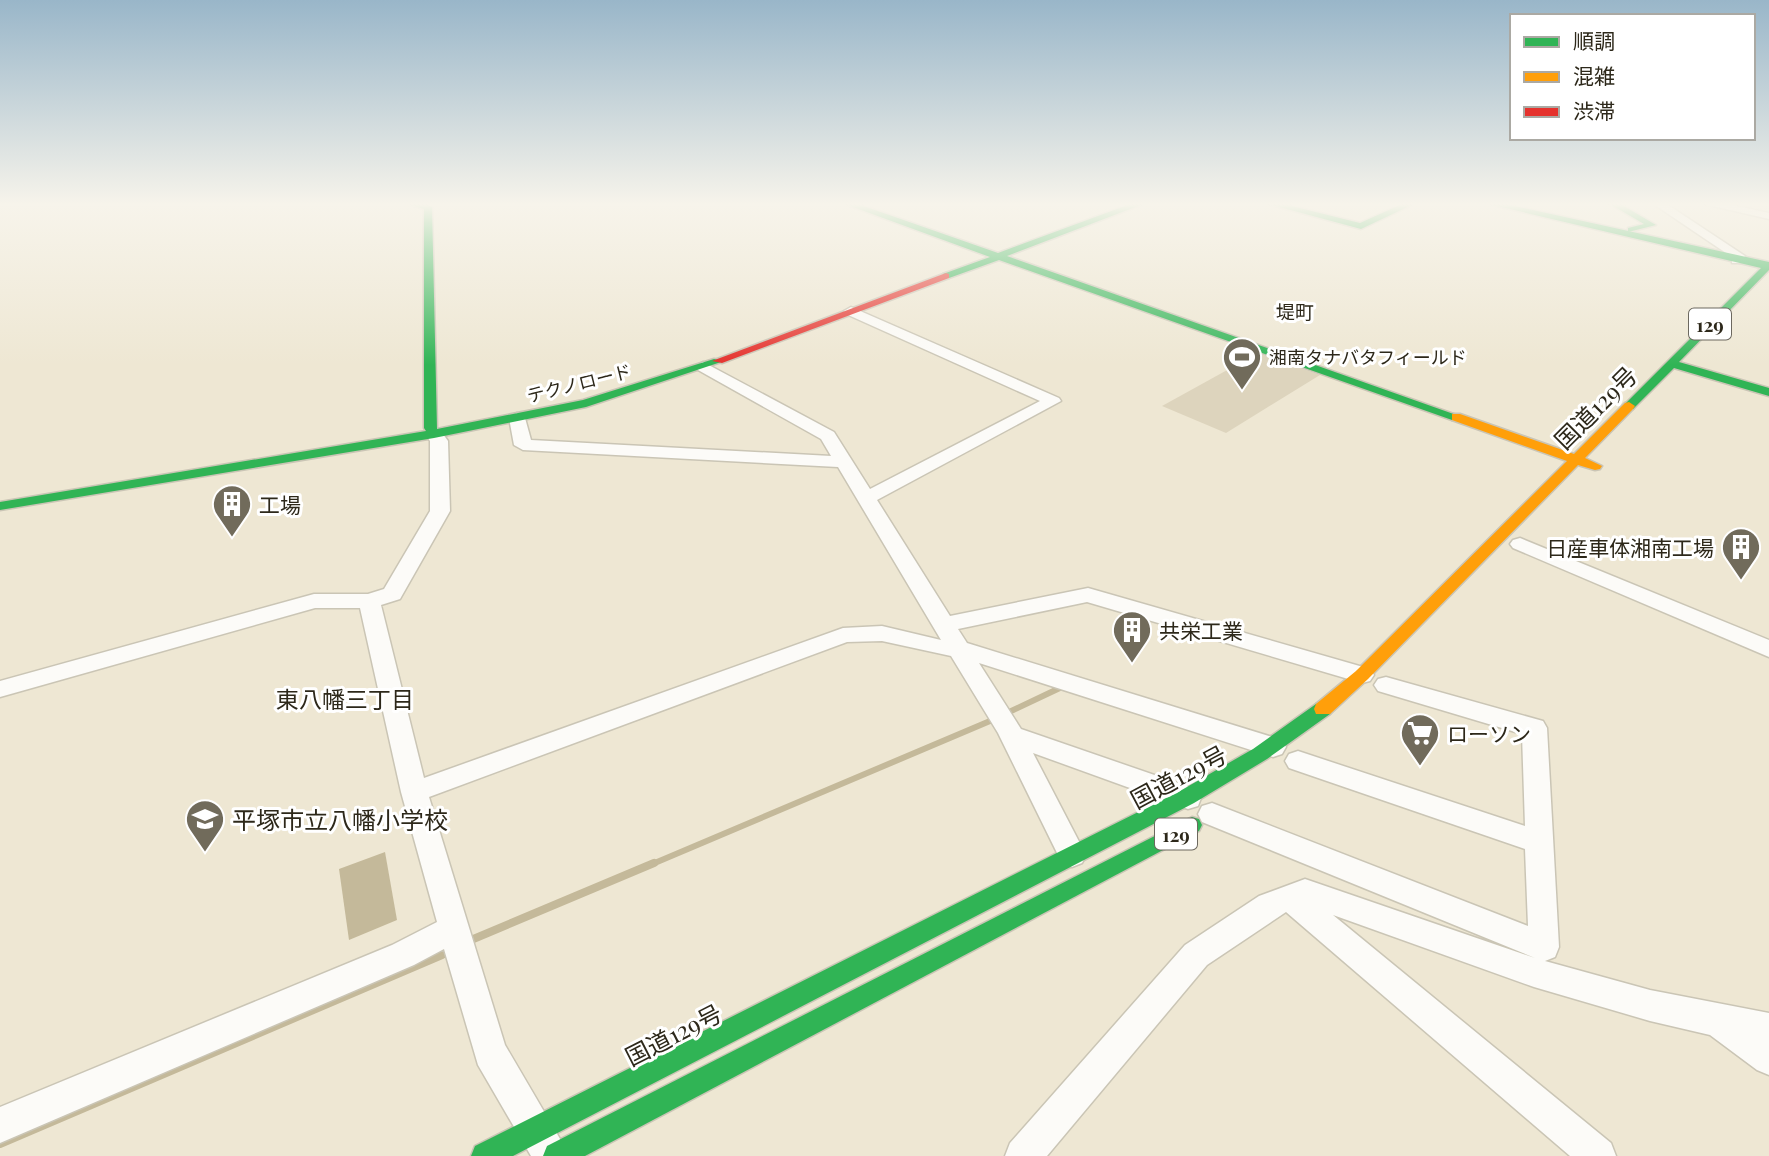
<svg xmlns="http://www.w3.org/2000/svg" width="1769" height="1156" font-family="'Playfair Display','Noto Sans JP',serif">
<rect width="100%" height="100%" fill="#eee7d3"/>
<!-- green -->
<polygon fill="#ddd4bd" points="1258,353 1320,375 1226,433 1162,406"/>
<!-- water -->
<polygon fill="#c4b99a" points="385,852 397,920 349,940 339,869"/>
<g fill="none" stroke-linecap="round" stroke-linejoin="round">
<!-- stream-far1 -->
<g stroke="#c4b99a" stroke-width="6">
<polyline points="1007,713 1064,686"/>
<polyline points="650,865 990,721"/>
</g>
<!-- stream -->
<g stroke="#c4b99a" stroke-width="8">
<polyline points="471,940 654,863"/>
<polyline points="0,1144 442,955"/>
</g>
<!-- street casing -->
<g stroke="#cac5b5" stroke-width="3">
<g id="street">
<polygon points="1652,203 1665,203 1745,256 1740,263 1732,263 1732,257"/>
<polygon points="1700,203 1723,203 1769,213 1769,219"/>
<polygon points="851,307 1059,398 1061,401 877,500 950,616 1088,588 1370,669 1374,675 1370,681 1362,683 1087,602 958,629 967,643 1282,740 1286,747 1282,754 1273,757 979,663 1021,729 1198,790 1201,798 1198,806 1188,809 1033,753 1086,855 1082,863 1072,867 1062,863 998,733 951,656 882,641 847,642 429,797 505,1045 570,1156 531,1156 478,1065 444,949 414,965 0,1143 0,1107 392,945 437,922 401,792 360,608 315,608 0,697 0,681 314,594 368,594 384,589 430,511 430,441 425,434 434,429 440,430 448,441 450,511 400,599 381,605 424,778 843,628 882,626 941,640 838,467 523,450 514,445 509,418 517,413 525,418 531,440 831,456 821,439 698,370 695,367 703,362 834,432 870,489 1040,401 846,314 844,311"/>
<polygon points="1520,538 1769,640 1769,657 1513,548 1510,544 1513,540"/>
<polygon points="1386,677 1543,721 1547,728 1559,947 1555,957 1545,961 1650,990 1769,1013 1769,1075 1757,1070 1710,1035 1650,1021 1534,987 1333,915 1611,1143 1616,1156 1570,1156 1286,912 1207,965 1047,1156 1005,1156 1010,1143 1185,945 1259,896 1305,879 1535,958 1202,822 1198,814 1202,806 1212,803 1528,926 1525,849 1289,768 1285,761 1289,754 1298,751 1525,826 1522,734 1378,691 1374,685 1378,679"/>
</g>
</g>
<!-- fast casing -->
<g stroke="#cac5b5" stroke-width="3">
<g id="fast">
<polygon points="404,203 423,203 432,207 437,429 583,400 714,359 724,361 586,407 434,438 0,510 0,502 426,431 424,428 424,209"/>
<polygon points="842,203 855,203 998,253 1133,203 1146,203 1007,256 1462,417 1460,420 1452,420 999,260 949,278 943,278 943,274 990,257"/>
<polygon points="1264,203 1280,203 1360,223 1404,203 1416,203 1361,229"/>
<polygon points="1484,203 1501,203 1769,262 1769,270 1679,362 1769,388 1769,396 1674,368 1633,409 1625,409 1623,406 1761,268"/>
<polygon points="1608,203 1619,203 1656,225 1628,232 1628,228 1644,224"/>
<polygon points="1323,702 1330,704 1332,709 1330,714 1267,759 1194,803 513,1156 471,1156 475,1146 1180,791 1253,749 1316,704"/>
<polygon points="1192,817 1199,819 1202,825 1199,831 585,1156 543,1156 547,1146"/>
</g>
</g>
<!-- slow casing -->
<g stroke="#cac5b5" stroke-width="3">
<polygon id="slow" points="1629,402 1635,406 1633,409 1585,458 1602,466 1600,469 1595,470 1578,465 1368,679 1330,714 1316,714 1314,709 1316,704 1356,671 1567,461 1452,420 1452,414 1460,414 1574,454 1625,403"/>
</g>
<!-- jam casing -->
<g stroke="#cac5b5" stroke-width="3">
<polygon id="jam" points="946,273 949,274 949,278 722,363 712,361"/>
</g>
<!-- street -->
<use href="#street" fill="#fcfbf8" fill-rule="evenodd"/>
<!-- fast -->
<use href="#fast" fill="#30b455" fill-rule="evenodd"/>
<!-- slow -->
<use href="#slow" fill="#ff9f0a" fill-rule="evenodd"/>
<!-- jam -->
<use href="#jam" fill="#e5322d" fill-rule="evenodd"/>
</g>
<!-- sky -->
<linearGradient id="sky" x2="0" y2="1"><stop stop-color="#99b6c9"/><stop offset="0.56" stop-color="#f7f4eb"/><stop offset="1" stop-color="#f7f4eb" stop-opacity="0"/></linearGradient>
<rect width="1769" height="365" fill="url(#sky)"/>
<!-- icons -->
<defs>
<g id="stadium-pin" transform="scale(2.0125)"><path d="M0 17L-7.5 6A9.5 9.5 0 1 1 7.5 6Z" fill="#716b5b" stroke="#fff"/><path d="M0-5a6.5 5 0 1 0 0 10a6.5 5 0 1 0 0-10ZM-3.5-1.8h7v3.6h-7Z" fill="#fff"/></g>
<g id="building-pin" transform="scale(2.0125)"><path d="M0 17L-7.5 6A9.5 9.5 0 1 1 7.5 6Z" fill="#716b5b" stroke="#fff"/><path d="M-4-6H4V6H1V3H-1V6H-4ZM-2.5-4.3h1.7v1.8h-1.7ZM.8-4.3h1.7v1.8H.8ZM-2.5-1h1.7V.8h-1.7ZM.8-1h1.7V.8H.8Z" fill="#fff"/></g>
<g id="supermarket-pin" transform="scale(2.0125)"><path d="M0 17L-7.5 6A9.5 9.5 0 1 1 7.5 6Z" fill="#716b5b" stroke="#fff"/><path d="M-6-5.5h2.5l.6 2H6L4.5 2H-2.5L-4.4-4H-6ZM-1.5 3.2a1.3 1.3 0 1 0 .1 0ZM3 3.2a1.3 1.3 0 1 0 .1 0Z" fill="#fff"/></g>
<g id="school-pin" transform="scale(2.0125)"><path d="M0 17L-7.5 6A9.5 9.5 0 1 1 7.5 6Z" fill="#716b5b" stroke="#fff"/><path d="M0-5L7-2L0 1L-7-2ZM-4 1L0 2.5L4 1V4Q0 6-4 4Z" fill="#fff"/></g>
</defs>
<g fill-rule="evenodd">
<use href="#stadium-pin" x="1242" y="357"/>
<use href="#building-pin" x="232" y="504"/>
<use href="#building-pin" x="1741" y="547"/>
<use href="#building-pin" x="1132" y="630"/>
<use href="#supermarket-pin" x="1420" y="733"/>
<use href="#school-pin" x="205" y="819"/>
</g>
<g text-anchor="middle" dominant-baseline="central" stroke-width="6" stroke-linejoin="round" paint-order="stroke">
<!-- far-poi labels -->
<g font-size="18" fill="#2d281a" stroke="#fff" text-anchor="start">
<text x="1269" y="357">湘南タナバタフィールド</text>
</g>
<!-- far-street labels -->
<g font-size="18" fill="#2d281a" stroke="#fff">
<text transform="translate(579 383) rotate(-14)">テクノロード</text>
</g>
<!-- far-neighbourhood labels -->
<g font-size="19" fill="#2d281a" stroke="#fff">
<text x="1295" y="311">堤町</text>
</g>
<!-- shield labels -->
<g fill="#fff" stroke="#6c685f" stroke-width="2">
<rect x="1689" y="308.5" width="42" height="31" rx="5"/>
<rect x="1155" y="818.5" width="42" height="31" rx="5"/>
</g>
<g font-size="19" font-weight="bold" fill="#2d281a">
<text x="1710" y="324">129</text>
<text x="1176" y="834">129</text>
</g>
<!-- poi labels -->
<g font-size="21" fill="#2d281a" stroke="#fff" text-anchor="start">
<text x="259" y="504">工場</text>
<text x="1714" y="547" text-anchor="end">日産車体湘南工場</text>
<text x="1159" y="630">共栄工業</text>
<text x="1447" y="733">ローソン</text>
</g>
<!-- neighbourhood labels -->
<g font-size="23" fill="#2d281a" stroke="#fff">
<text x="345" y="698">東八幡三丁目</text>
</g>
<!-- near-street labels -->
<g font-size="24" fill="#2d281a" stroke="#fff">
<text transform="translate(1595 407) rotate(-45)">国道129号</text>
<text transform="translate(1178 776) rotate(-28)">国道129号</text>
<text transform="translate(673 1034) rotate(-27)">国道129号</text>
</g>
<!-- near-poi labels -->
<g font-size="24" fill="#2d281a" stroke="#fff" text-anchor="start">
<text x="232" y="819">平塚市立八幡小学校</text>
</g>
</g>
<!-- legend -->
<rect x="1510" y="14" width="245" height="126" fill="#ffffff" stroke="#aba9a3" stroke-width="2"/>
<rect x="1524" y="37" width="35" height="10" fill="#30b455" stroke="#aba9a3" stroke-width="2"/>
<text x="1573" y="49" font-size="21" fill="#2d281a">順調</text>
<rect x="1524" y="72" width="35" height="10" fill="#ff9f0a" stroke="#aba9a3" stroke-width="2"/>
<text x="1573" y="84" font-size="21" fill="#2d281a">混雑</text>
<rect x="1524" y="107" width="35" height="10" fill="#e5322d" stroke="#aba9a3" stroke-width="2"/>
<text x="1573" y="119" font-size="21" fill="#2d281a">渋滞</text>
</svg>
